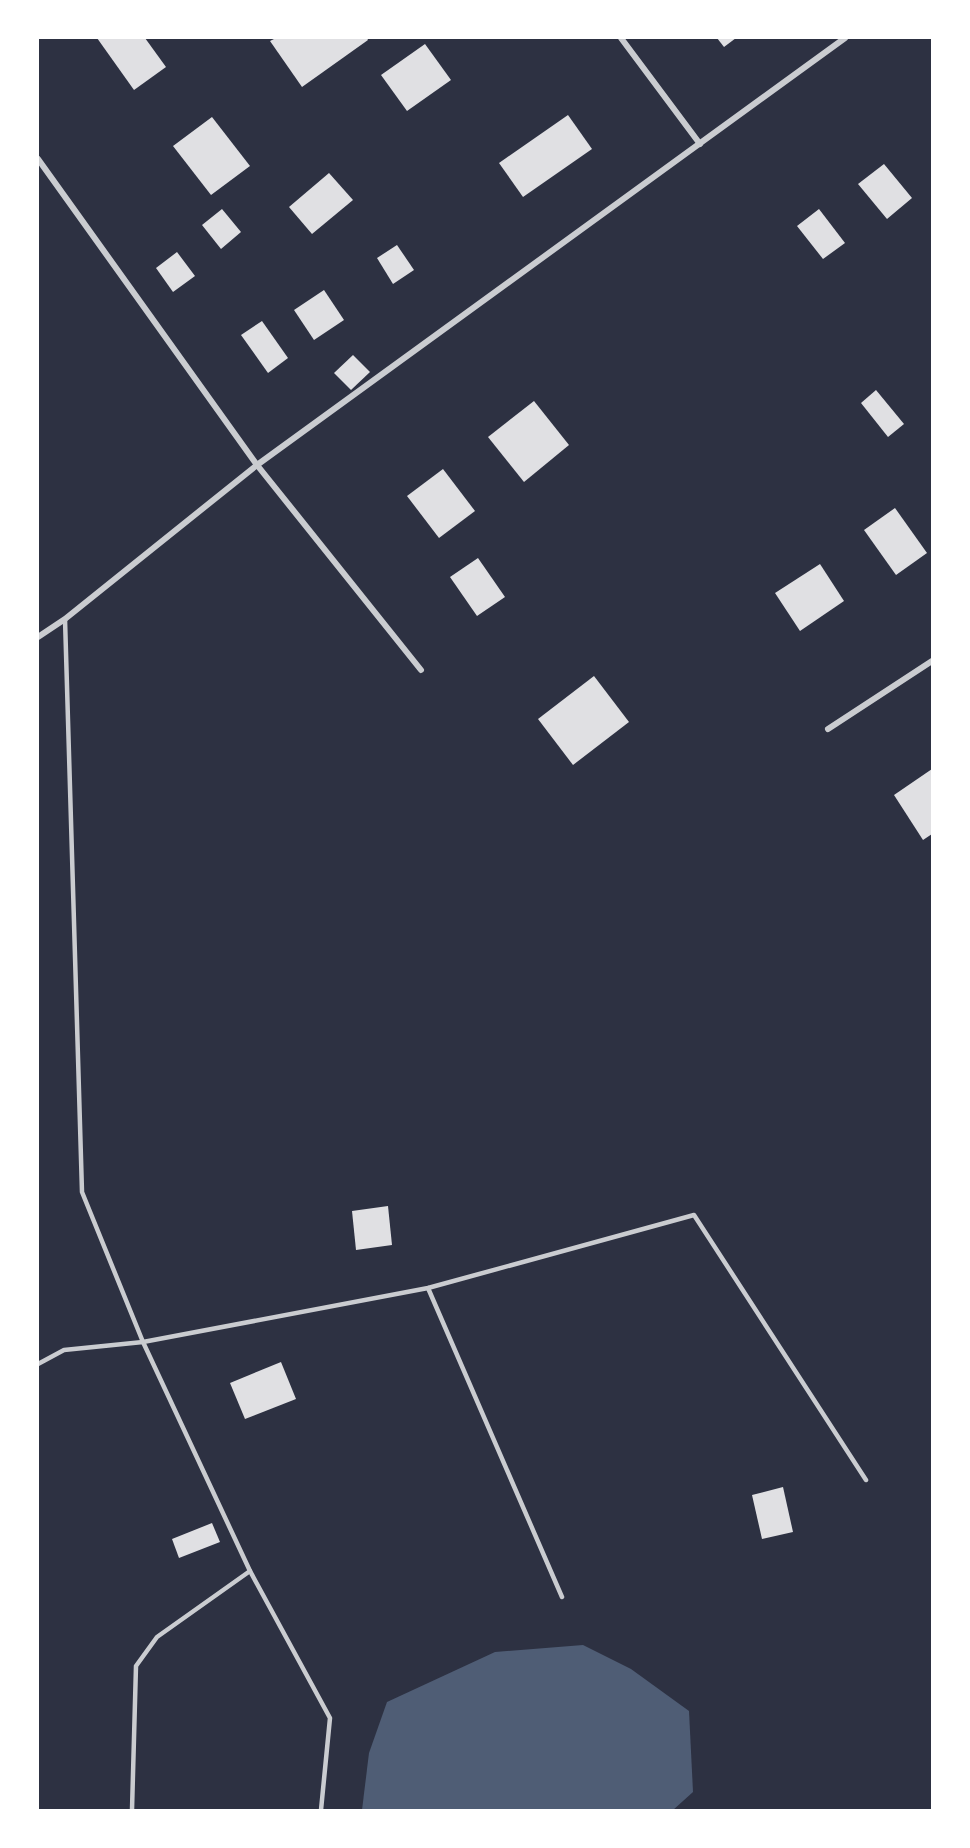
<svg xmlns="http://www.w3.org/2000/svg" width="970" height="1848" font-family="Rubik,sans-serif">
<rect width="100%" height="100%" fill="#2d3142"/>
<!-- water -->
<polygon fill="#4f5d75" points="583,1645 631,1669 689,1711 693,1792 673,1810 362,1810 369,1753 387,1702 495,1652"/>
<!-- building -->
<g fill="#e0e0e3">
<polygon points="97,38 145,38 166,67 134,90"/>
<polygon points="276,38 367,38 368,40 302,87 270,41"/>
<polygon points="717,38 736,38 724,47"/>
<polygon points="425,44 451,80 407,111 381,75"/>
<polygon points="568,115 592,149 523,197 499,163"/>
<polygon points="212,117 250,166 211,195 173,146"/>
<polygon points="884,164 912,198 887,219 858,184"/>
<polygon points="329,173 353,200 312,234 289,207"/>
<polygon points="222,209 241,232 221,249 202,225"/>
<polygon points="819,209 845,243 823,259 797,226"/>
<polygon points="397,245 414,270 393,284 377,258"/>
<polygon points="177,252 195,276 173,292 156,268"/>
<polygon points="324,290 344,320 314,340 294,310"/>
<polygon points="262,321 288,358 268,373 241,335"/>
<polygon points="353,355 370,372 351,390 334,373"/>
<polygon points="876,390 904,424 888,437 861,403"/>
<polygon points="534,401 569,445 524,482 488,437"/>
<polygon points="443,469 475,511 439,538 407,496"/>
<polygon points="895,508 927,553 896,575 864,530"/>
<polygon points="478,558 505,597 477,616 450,577"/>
<polygon points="820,564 844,601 800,631 775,593"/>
<polygon points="594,676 629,722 573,765 538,719"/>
<polygon points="932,769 932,834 923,840 894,795"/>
<polygon points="388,1206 392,1245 356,1250 352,1211"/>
<polygon points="281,1362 296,1399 245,1419 230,1383"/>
<polygon points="783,1487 793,1532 762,1539 752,1495"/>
<polygon points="212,1523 220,1542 179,1558 172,1539"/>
</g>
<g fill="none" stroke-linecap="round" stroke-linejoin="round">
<!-- service -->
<g stroke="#caccd0" stroke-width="4.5">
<polyline points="65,619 82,1192 143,1342 250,1571 330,1718 321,1810"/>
<polyline points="428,1288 562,1597"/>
<polyline points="38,1364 64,1350 143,1342 428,1288 694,1215 866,1480"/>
<polyline points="132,1810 136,1666 157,1637 250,1571"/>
</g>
<!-- minor -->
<g stroke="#caccd0" stroke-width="6">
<polyline points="621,38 700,144"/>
<polyline points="38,159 257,465 421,670"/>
<polyline points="38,637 65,619 257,465 845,38"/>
<polyline points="828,729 932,661"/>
</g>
</g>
<!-- border -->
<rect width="970" height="1848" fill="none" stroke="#ffffff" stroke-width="78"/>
</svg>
